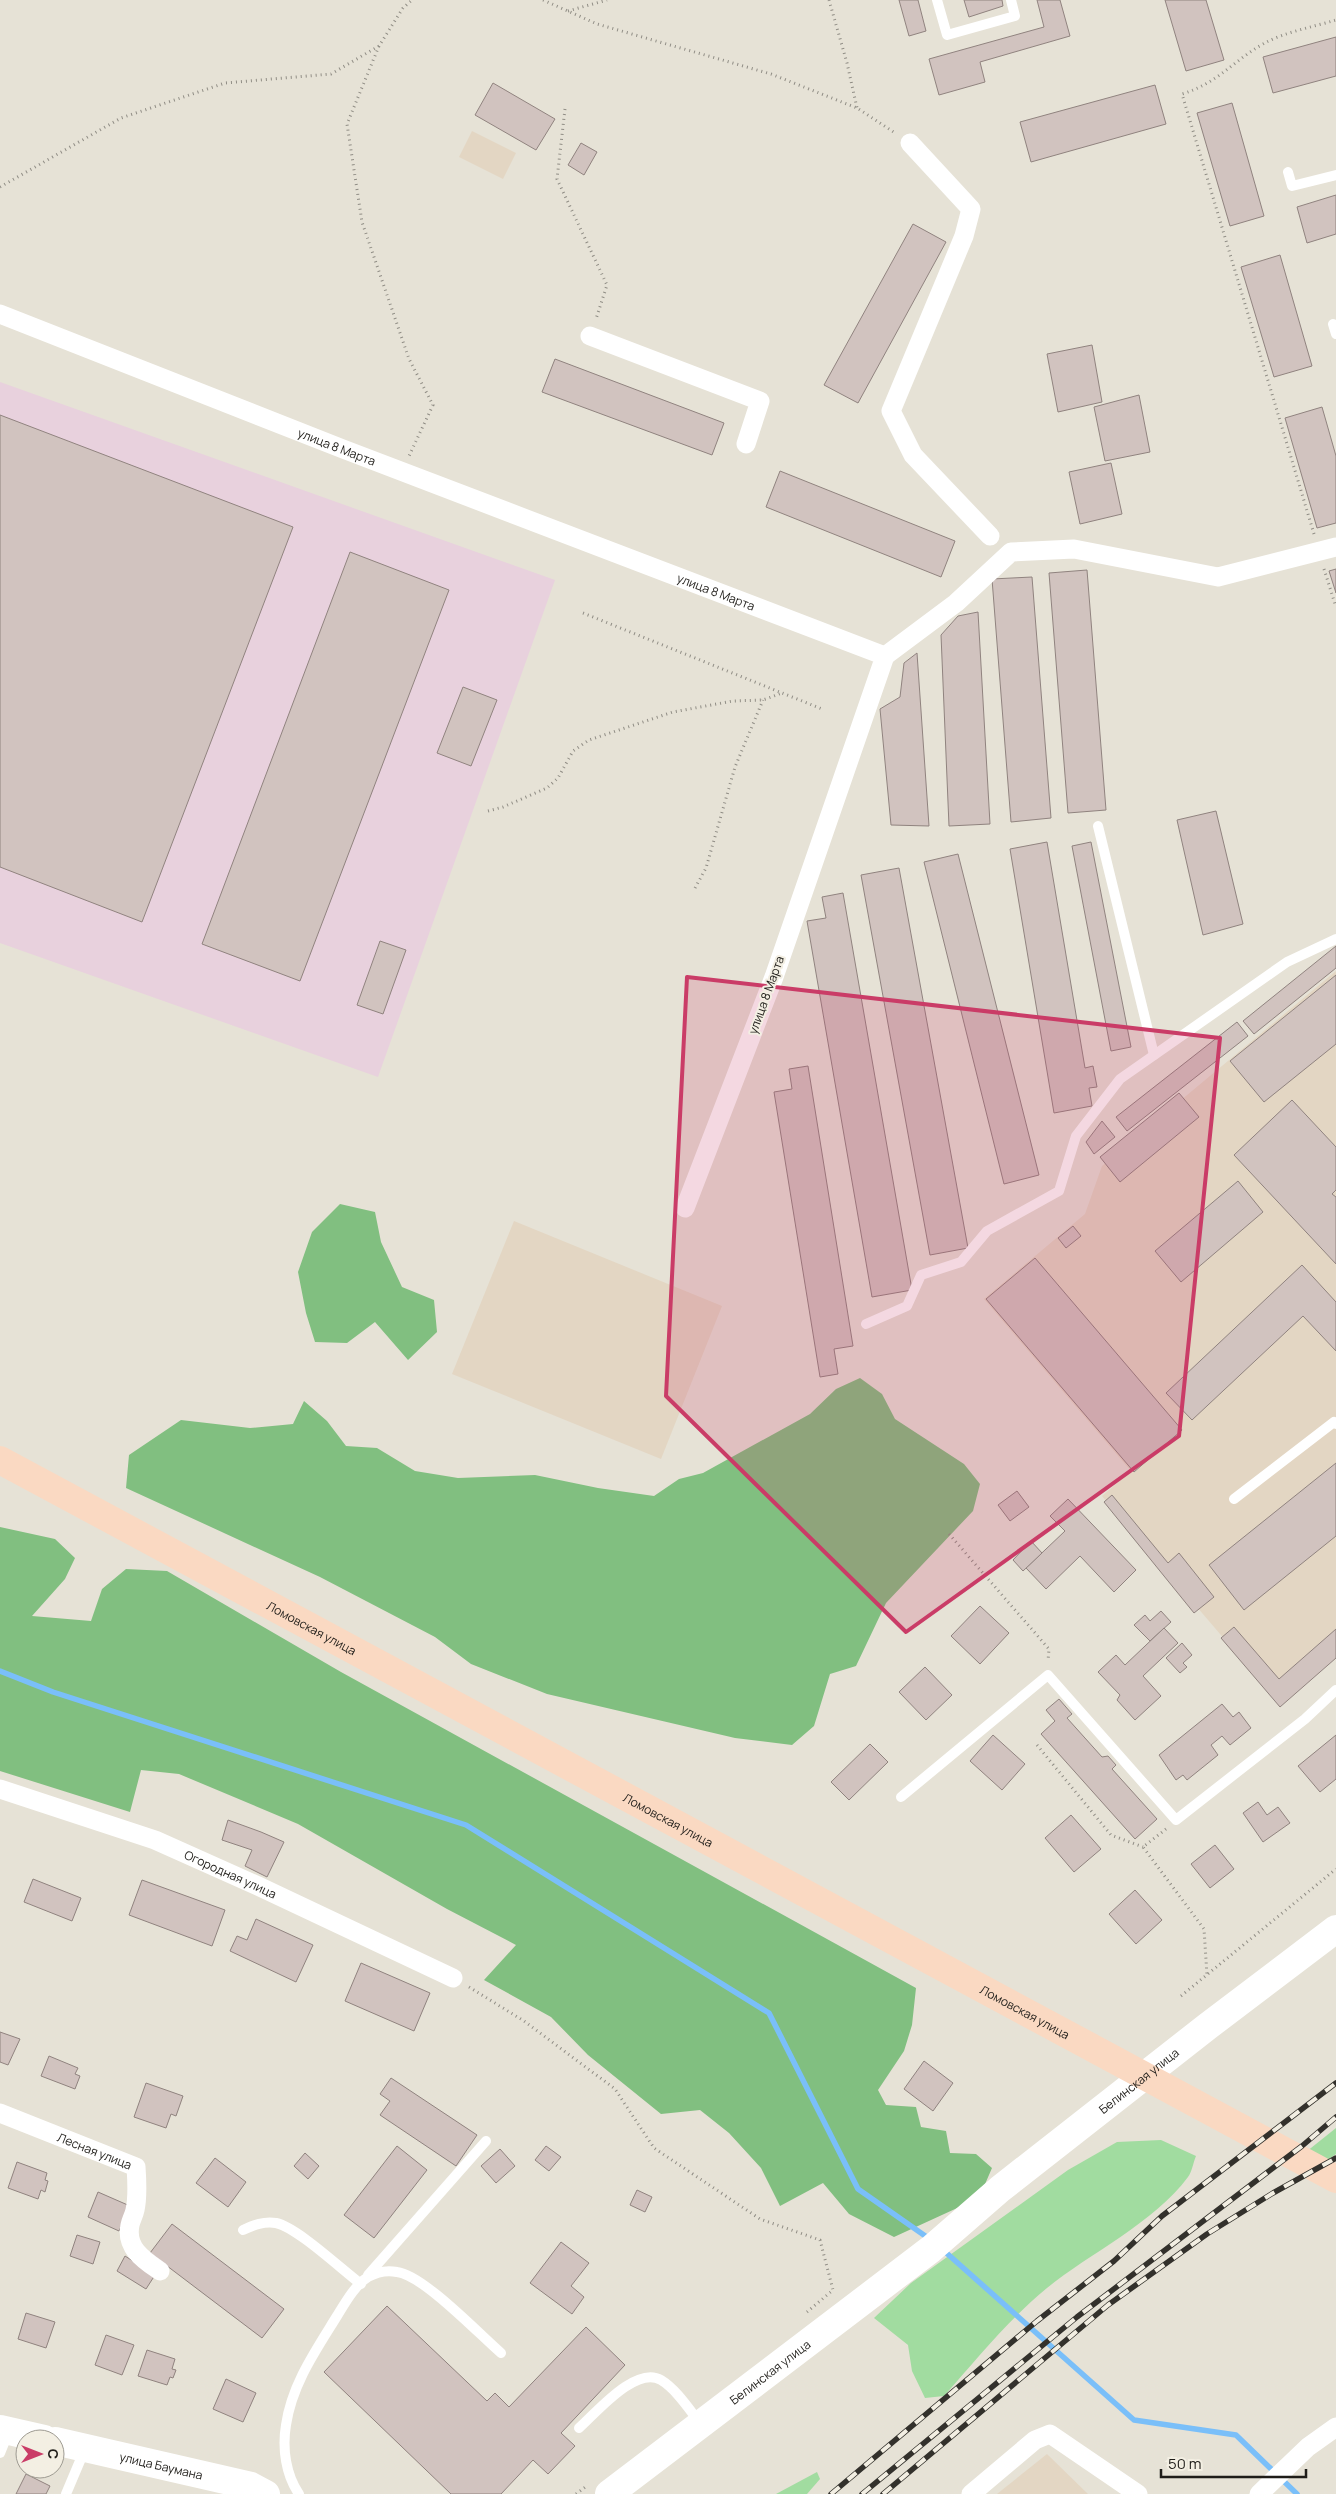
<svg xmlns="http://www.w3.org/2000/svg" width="1336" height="2494" font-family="Manrope,sans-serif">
<rect width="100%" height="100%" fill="#e6e2d6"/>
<!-- commercial -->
<polygon fill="#e8d1dd" points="0,382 555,580 378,1077 0,943"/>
<!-- industrial -->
<g fill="#e3d6c3">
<polygon points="472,131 516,153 503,179 459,157"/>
<polygon points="1336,971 1336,1657 1280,1704 1102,1496 1131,1471 984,1299 1085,1214 1102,1166"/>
<polygon points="514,1221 722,1306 661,1459 452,1374"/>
<polygon points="1047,2454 1088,2494 997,2494"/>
</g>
<!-- green -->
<g fill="#a1dca0">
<polygon points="1336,2128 1336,2154 1322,2164 1306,2152"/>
<path d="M1161 2140 1196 2156C1193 2163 1192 2172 1188 2177 1154 2223 1090 2253 1047 2288 1008 2320 977 2359 944 2396L925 2398 912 2371 908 2345 874 2318 911 2283 1068 2170 1117 2142Z"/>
<polygon points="817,2472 820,2479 807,2494 776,2494"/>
</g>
<!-- forest -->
<g fill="#81bf80">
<polygon points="340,1204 375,1212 381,1242 402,1287 434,1300 437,1332 408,1360 375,1322 347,1343 315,1342 306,1313 298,1272 312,1232"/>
<polygon points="860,1378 882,1394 895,1419 964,1464 980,1484 973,1511 886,1603 856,1666 830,1674 814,1726 792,1745 735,1738 547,1694 471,1664 435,1637 320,1577 126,1488 129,1455 181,1420 250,1428 293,1424 304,1401 327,1421 346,1446 377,1448 415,1471 458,1478 535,1475 598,1488 654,1496 679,1479 703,1473 810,1414 836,1389"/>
<polygon points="0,1527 55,1539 75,1558 65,1579 32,1616 91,1621 102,1589 126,1569 167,1571 341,1672 916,1988 912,2025 904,2051 878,2090 886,2105 916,2107 921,2127 946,2131 950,2153 976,2154 992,2168 979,2198 894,2237 849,2214 823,2183 780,2206 761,2168 729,2133 700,2110 661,2114 588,2055 551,2017 484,1980 516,1945 447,1909 298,1824 179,1774 141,1770 130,1812 0,1771"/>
</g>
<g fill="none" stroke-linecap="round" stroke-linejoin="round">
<!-- stream -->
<g stroke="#7abff9" stroke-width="5.5">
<polyline points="0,1671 53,1692 466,1825 769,2013 858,2189 931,2240"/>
<polyline points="942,2249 1134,2420 1236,2435 1297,2494"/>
</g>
</g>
<!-- building -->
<g fill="#d1c3bf" stroke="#90837f">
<polygon points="899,0 918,0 926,31 909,36"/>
<polygon points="964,0 1002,0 1003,6 969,17"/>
<polygon points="1037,0 1060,0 1070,36 980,62 985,82 939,95 929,59 1044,27"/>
<polygon points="1165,0 1206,0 1224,60 1186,71"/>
<polygon points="1336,37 1336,76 1273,93 1263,57"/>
<polygon points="493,83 555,119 536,150 475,115"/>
<polygon points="1155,85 1166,124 1031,162 1020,122"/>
<polygon points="1232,103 1264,216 1230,226 1197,113"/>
<polygon points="581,143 597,152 584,175 568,165"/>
<polygon points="1336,195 1336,234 1307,243 1297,207"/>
<polygon points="913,224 946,242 858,403 824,385"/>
<polygon points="1280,255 1312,366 1274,377 1241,267"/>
<polygon points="1092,345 1102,402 1058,412 1047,354"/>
<polygon points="555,359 724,423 712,455 542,392"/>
<polygon points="1139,395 1150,452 1105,461 1094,407"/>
<polygon points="1322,407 1336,456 1336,523 1317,528 1285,418"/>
<polygon points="0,415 293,527 142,922 0,867"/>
<polygon points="1111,463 1122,514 1080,524 1069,472"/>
<polygon points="780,471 955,541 941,577 766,507"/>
<polygon points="350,552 449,590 300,981 202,944"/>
<polygon points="1336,569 1336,593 1329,571"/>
<polygon points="1087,570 1106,810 1068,813 1049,573"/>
<polygon points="1032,577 1051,818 1011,822 992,579"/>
<polygon points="978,612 990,824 949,826 941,635 958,616"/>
<polygon points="917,653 929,826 891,825 880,709 900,697 904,663"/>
<polygon points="463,687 497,700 471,766 437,753"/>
<polygon points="1216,811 1243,924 1203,935 1177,820"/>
<polygon points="1047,842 1085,1068 1093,1066 1097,1087 1089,1088 1092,1106 1054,1113 1010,849"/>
<polygon points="1091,842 1131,1047 1111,1051 1072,846"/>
<polygon points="958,854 1039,1175 1004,1184 924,862"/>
<polygon points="899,868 968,1248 930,1255 861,875"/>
<polygon points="843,893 912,1290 872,1297 807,921 826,918 822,897"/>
<polygon points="380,941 406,950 383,1014 357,1005"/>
<polygon points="1336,946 1336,968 1254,1034 1243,1021"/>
<polygon points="1336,975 1336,1044 1264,1102 1230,1061"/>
<polygon points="1237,1022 1248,1036 1127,1131 1116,1117"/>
<polygon points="808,1066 853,1346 834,1349 838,1374 820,1377 774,1092 792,1089 789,1069"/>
<polygon points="1179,1093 1199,1117 1120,1182 1100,1157"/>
<polygon points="1292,1100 1336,1147 1336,1190 1332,1194 1336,1197 1336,1264 1234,1155"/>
<polygon points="1102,1121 1115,1137 1094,1154 1086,1142"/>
<polygon points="1238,1181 1263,1212 1181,1282 1155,1251"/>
<polygon points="1073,1226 1081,1236 1066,1248 1058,1238"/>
<polygon points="1035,1258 1182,1430 1134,1472 986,1299"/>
<polygon points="1302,1265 1336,1302 1336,1351 1303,1316 1192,1420 1166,1393"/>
<polygon points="1336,1463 1336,1536 1244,1610 1209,1565"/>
<polygon points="1017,1491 1029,1507 1010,1521 998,1505"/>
<polygon points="1112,1495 1168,1563 1179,1553 1214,1597 1194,1613 1104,1502"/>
<polygon points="1068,1499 1136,1570 1114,1592 1080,1556 1046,1589 1026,1568 1065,1531 1050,1516"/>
<polygon points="1031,1541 1042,1553 1023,1571 1013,1560"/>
<polygon points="980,1606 1009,1633 980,1664 951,1636"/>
<polygon points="1161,1611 1171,1622 1150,1641 1134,1625 1145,1615 1150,1621"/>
<polygon points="1234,1627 1279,1679 1336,1629 1336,1658 1280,1707 1221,1638"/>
<polygon points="1164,1628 1178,1643 1143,1676 1161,1696 1135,1720 1117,1700 1120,1695 1098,1672 1116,1655 1125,1665"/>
<polygon points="1182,1643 1192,1655 1183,1663 1187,1667 1180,1673 1166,1658"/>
<polygon points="925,1667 952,1695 926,1720 899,1692"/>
<polygon points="1059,1699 1072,1714 1067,1718 1102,1757 1108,1756 1116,1765 1112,1769 1157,1819 1135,1839 1041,1734 1055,1721 1046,1710"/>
<polygon points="1222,1704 1233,1717 1239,1712 1251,1728 1230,1745 1222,1736 1211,1745 1218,1755 1187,1780 1183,1775 1176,1780 1159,1755"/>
<polygon points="993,1735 1025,1764 1002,1790 970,1761"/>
<polygon points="1336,1735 1336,1779 1320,1792 1298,1766"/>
<polygon points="870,1744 888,1762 849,1800 831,1782"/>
<polygon points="1258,1802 1267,1815 1278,1807 1290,1823 1263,1842 1243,1813"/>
<polygon points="1071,1815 1101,1849 1074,1872 1045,1838"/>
<polygon points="228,1820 261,1832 284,1842 267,1877 245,1866 252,1850 222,1840"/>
<polygon points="1215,1845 1234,1869 1210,1888 1191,1864"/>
<polygon points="33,1879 81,1898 72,1921 24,1902"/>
<polygon points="142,1880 225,1910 212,1946 129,1915"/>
<polygon points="1135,1890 1162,1920 1136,1944 1109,1914"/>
<polygon points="256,1919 313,1945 296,1982 230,1951 237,1936 247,1940"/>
<polygon points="361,1963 430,1993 414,2031 345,2001"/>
<polygon points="0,2032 20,2039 8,2065 0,2062"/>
<polygon points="49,2056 78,2068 75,2074 80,2076 75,2089 41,2076"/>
<polygon points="924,2061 953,2083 933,2111 904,2089"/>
<polygon points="391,2078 477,2135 456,2166 380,2115 390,2101 380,2094"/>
<polygon points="146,2083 183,2096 176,2116 171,2114 166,2128 134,2117"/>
<polygon points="397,2146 427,2170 374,2238 344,2215"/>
<polygon points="546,2146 561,2157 549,2171 535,2160"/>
<polygon points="500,2149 515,2166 496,2183 481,2166"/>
<polygon points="305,2153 319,2166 308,2179 294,2166"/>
<polygon points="215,2158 246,2182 228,2207 196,2183"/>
<polygon points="17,2162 47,2173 45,2180 48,2181 45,2192 41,2190 38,2199 8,2188"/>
<polygon points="637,2190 652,2197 645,2212 630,2205"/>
<polygon points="98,2192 130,2206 119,2231 88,2217"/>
<polygon points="172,2224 284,2309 262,2338 150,2253"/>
<polygon points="77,2235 100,2242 93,2264 70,2256"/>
<polygon points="561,2242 589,2263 571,2286 584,2297 572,2314 530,2283"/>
<polygon points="125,2256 155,2275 146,2289 117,2271"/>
<polygon points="387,2306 487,2401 495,2393 509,2407 586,2327 625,2365 561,2433 575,2446 548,2474 533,2460 501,2494 451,2494 324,2372"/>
<polygon points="26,2313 55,2322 46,2348 18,2339"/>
<polygon points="106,2335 134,2345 122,2375 95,2365"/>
<polygon points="147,2350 175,2359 172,2369 176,2370 173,2378 170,2377 167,2385 138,2376"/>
<polygon points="226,2379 256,2393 243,2422 213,2409"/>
<polygon points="26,2474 50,2486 46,2494 16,2494"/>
</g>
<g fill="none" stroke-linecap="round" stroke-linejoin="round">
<!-- path -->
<g stroke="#908d85" stroke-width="3" stroke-dasharray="1 4" stroke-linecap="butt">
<polyline points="543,0 597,24 771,74 857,108 895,133"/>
<polyline points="829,0 847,63 857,108"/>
<polyline points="568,11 607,0"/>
<polyline points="379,46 347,124 362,222 409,359 433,405 409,456"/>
<polyline points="565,109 557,179 607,285 596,319"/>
<polyline points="0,187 121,118 225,83 331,74 379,46 403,8 412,0"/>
<path d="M1314 534 1182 94C1218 83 1233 61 1263 44 1284 32 1313 27 1336 20"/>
<polyline points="1324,569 1336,607"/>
<polyline points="583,613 822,709"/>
<polyline points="488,811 503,807 547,788 558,778 573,751 589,740 673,712 733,701 763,700 782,693"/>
<polyline points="695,888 706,868 735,767 763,700"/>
<polyline points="949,1534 1049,1649 1048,1661"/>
<polyline points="1037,1745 1111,1835 1143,1847"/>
<polyline points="1166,1829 1143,1847 1204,1929 1207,1975"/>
<polyline points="469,1987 524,2021 615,2089 654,2148 760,2219 820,2240 833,2290 807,2312"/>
<polyline points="1181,1996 1336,1869"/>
<polyline points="576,2494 588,2485"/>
</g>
<!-- lane -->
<g stroke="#fff" stroke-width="10">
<polyline points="937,0 947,35 1015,16 1011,0"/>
<polyline points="1288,172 1292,186 1336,175"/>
<polyline points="1333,324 1336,334"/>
<polyline points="1098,826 1154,1055"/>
<polyline points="866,1324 907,1306 921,1275 961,1262 987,1231 1059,1191 1076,1136 1120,1079 1287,962 1336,939"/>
<polyline points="1234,1499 1334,1422 1336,1424"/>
<polyline points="901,1797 1048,1675 1176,1820 1305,1719 1336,1690"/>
<path d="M243 2230C254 2225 264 2221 276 2223 298 2228 341 2269 361 2284"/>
<polyline points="368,2275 486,2141"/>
<path d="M579 2428C596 2413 636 2365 661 2380 676 2389 689 2409 700 2423"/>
<polyline points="0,2453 9,2431"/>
<polyline points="66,2494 85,2449"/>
<path d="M299 2494C286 2475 282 2449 286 2425 292 2384 316 2350 337 2316 345 2303 355 2285 368 2277 377 2272 387 2270 397 2272 423 2275 479 2334 501 2353"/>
</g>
<!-- street -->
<g stroke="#fff" stroke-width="19">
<polyline points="910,143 971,209 964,236 891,411 913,455 990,536"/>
<path id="s1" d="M0 314 343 449 885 656 774 977 685 1208"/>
<polyline points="590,336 760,401 746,444"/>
<polyline points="885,656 956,603 1011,552 1074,549 1218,577 1336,547"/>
<path id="s2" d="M0 1789 155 1840 258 1886 453 1978"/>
<path id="s3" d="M0 2113 136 2167C137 2181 138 2197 135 2210 134 2215 131 2220 130 2225 125 2248 144 2260 160 2271"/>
<polyline points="971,2494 1035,2440 1050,2434 1138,2494"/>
<polyline points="1259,2494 1308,2447 1336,2427"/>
</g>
<!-- secondary -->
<g stroke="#fff" stroke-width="28">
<polyline points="0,2429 44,2439"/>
<path id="s4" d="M55 2441 251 2486 266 2494"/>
<path id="s5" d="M609 2494 931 2249 1000 2189 1208 2026 1336 1929"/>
</g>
<!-- primary -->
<path stroke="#fad9c2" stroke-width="28" id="s6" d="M0 1460 1336 2179"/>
<!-- rail casing -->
<g stroke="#33312c" stroke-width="5.5">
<g id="rail">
<polyline points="831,2494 1037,2321 1114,2261 1162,2216 1336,2083"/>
<polyline points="862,2494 1077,2317 1302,2146 1336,2117"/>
<polyline points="883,2494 1108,2305 1207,2234 1273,2193 1336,2158"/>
</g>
</g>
<!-- rail -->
<use href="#rail" stroke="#f3efe3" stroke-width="4" stroke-dasharray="11" stroke-linecap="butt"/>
</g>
<!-- marked area -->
<path fill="#ca3c67" fill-opacity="0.2" stroke="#ca3c67" stroke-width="4" stroke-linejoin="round" d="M687 977 1220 1038 1179 1436 906 1632 666 1396Z"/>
<g text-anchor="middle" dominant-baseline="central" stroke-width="4" stroke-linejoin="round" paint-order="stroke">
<!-- street labels -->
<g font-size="12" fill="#1f1d19" stroke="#f3efe3">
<text stroke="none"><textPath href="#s1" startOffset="362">улица 8 Марта</textPath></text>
<text stroke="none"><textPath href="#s1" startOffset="768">улица 8 Марта</textPath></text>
<text transform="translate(766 995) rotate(-70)">улица 8 Марта</text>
<text stroke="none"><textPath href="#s6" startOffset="354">Ломовская улица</textPath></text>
<text stroke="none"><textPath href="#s6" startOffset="759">Ломовская улица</textPath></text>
<text stroke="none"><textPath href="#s2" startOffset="246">Огородная улица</textPath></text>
<text stroke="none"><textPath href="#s6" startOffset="1164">Ломовская улица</textPath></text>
<text stroke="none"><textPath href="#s5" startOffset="672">Белинская улица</textPath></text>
<text stroke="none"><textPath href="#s3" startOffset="102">Лесная улица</textPath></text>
<text stroke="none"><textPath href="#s5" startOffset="202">Белинская улица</textPath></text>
<text stroke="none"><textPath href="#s4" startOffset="109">улица Баумана</textPath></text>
</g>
</g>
<!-- north arrow -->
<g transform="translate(40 2454) rotate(90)"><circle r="24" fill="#f3efe3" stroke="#9e9b92"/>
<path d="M0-4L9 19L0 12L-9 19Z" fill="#ca3c67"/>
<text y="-8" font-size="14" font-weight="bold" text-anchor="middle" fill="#1f1d19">С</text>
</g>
<!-- scale -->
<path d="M1161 2469v8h145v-8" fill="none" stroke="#1f1d19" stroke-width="2.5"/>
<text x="1168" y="2469" font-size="15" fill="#1f1d19" stroke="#f3efe3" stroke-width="4" paint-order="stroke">50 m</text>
</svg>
